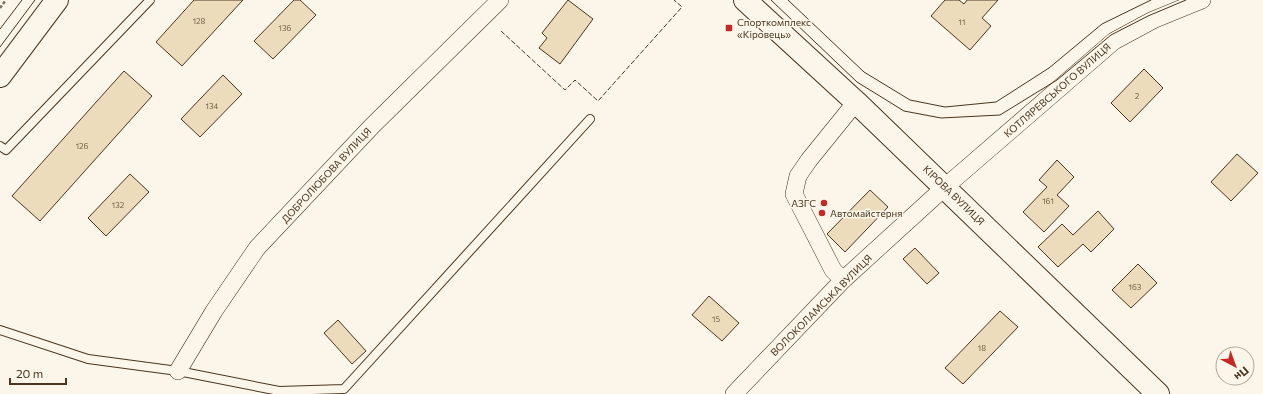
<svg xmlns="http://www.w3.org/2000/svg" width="1263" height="394" font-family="Commissioner,sans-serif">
<rect width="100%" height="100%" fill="#fbf6e9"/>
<!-- building -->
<g fill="#ecdcbc" stroke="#4a3520">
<polygon points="194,0 243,0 182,66 156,42"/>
<polygon points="294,0 300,0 316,15 273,59 254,41"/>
<polygon points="568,0 593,19 560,64 539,48 547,38 542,33"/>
<polygon points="945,0 959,0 964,4 967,0 998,0 982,18 991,26 970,50 931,16"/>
<polygon points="1144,69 1163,88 1130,122 1111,103"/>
<polygon points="124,71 152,96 40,221 12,196"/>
<polygon points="223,75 242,94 200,137 181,119"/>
<polygon points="1237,154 1258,173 1231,201 1211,182"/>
<polygon points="1057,160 1074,177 1057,195 1069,206 1044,232 1023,212 1047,187 1039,180"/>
<polygon points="130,174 149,192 106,236 88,218"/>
<polygon points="870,190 888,207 845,252 827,234"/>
<polygon points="1098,211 1114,229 1091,252 1083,244 1058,267 1038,247 1062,224 1073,235"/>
<polygon points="915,248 939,273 927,284 903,259"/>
<polygon points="1138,264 1157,283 1131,308 1112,290"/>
<polygon points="709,296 739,323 722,341 692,315"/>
<polygon points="1000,311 1018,327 963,384 945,368"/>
<polygon points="338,320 366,351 352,364 324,333"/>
</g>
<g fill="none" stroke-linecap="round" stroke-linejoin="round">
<!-- lane casing -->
<g stroke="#4a3520" stroke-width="10">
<g id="lane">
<polyline points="0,146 6,150 150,0"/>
<polyline points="0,330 88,359 178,371 279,391 344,389 590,119"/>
</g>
</g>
<!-- street casing -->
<g stroke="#4a3520" stroke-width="18">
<g id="street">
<polyline points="843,280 833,270 794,194 798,176 809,160 856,102"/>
<polyline points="178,371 214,311 257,248 372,126 500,0"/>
<polyline points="734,394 843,280 945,187 1114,41 1153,20 1202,0"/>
</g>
</g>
<!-- secondary casing -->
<g stroke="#4a3520" stroke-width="24">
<g id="secondary">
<polyline points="745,0 856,102 1158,394"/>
<polyline points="0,76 57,0"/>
</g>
</g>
<!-- path -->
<polyline stroke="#7f6f5c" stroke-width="2.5" stroke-dasharray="3 2" stroke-linecap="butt" points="0,8 6,0"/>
<!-- lane -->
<use href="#lane" stroke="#fbf6e9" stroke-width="8"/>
<!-- street -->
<use href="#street" stroke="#fbf6e9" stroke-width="17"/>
<!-- secondary -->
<use href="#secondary" stroke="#fbf6e9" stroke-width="22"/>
<!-- tram -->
<g stroke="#4a3520" stroke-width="1">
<polyline points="771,0 857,82 904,111 941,118 1000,115 1057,80 1111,35 1148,16 1186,0"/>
<polyline points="788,0 864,72 910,100 945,107 996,102 1049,68 1102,24 1151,0"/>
<polyline points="0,29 22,0"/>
<polyline points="0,47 35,0"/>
</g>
<!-- fence -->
<polyline stroke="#4a3520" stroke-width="1" stroke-dasharray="5 2" stroke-linecap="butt" points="501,31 565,90 575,80 598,101 682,7 674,0"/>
</g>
<!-- markers -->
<g fill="#c62828" stroke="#fbf6e9" stroke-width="1.5">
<rect x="725" y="24" width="8" height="8" rx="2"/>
<circle cx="824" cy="203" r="4"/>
<circle cx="822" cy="213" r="4"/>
</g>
<g text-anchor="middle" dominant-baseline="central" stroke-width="3" stroke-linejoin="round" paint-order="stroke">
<!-- number labels -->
<g font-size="8" fill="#725f47">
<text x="199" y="21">128</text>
<text x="962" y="22">11</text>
<text x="285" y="28">136</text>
<text x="1137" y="96">2</text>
<text x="212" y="106">134</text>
<text x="82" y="146">126</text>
<text x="1048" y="201">161</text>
<text x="118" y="205">132</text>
<text x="1135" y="287">163</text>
<text x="716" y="319">15</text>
<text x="982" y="348">18</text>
</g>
<!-- poi labels -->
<g font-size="10" fill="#4a3520" stroke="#fbf6e9" text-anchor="start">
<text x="737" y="22">Спорткомплекс<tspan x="737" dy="12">«Кіровець»</tspan></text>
<text x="816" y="203" text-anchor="end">АЗГС</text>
<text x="830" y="213">Автомайстерня</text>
</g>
<!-- street labels -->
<g font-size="10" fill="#4a3520" stroke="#fbf6e9">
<text transform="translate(1057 90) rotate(-41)">КОТЛЯРЕВСЬКОГО ВУЛИЦЯ</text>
<text transform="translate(326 175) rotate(-47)">ДОБРОЛЮБОВА ВУЛИЦЯ</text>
<text transform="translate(954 195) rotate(44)">КІРОВА ВУЛИЦЯ</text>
<text transform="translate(821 305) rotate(-45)">ВОЛОКОЛАМСЬКА ВУЛИЦЯ</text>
</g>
</g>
<!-- north arrow -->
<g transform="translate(1235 366) rotate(139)"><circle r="19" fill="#fbf6e9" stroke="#b4a999"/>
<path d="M0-3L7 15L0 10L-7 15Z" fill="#c62828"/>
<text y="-6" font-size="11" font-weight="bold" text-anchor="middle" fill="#4a3520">Пн</text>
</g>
<!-- scale -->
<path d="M10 378v6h56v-6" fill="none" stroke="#4a3520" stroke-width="2"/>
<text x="16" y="378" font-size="12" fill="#4a3520" stroke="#fbf6e9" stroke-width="3" paint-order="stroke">20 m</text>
</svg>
